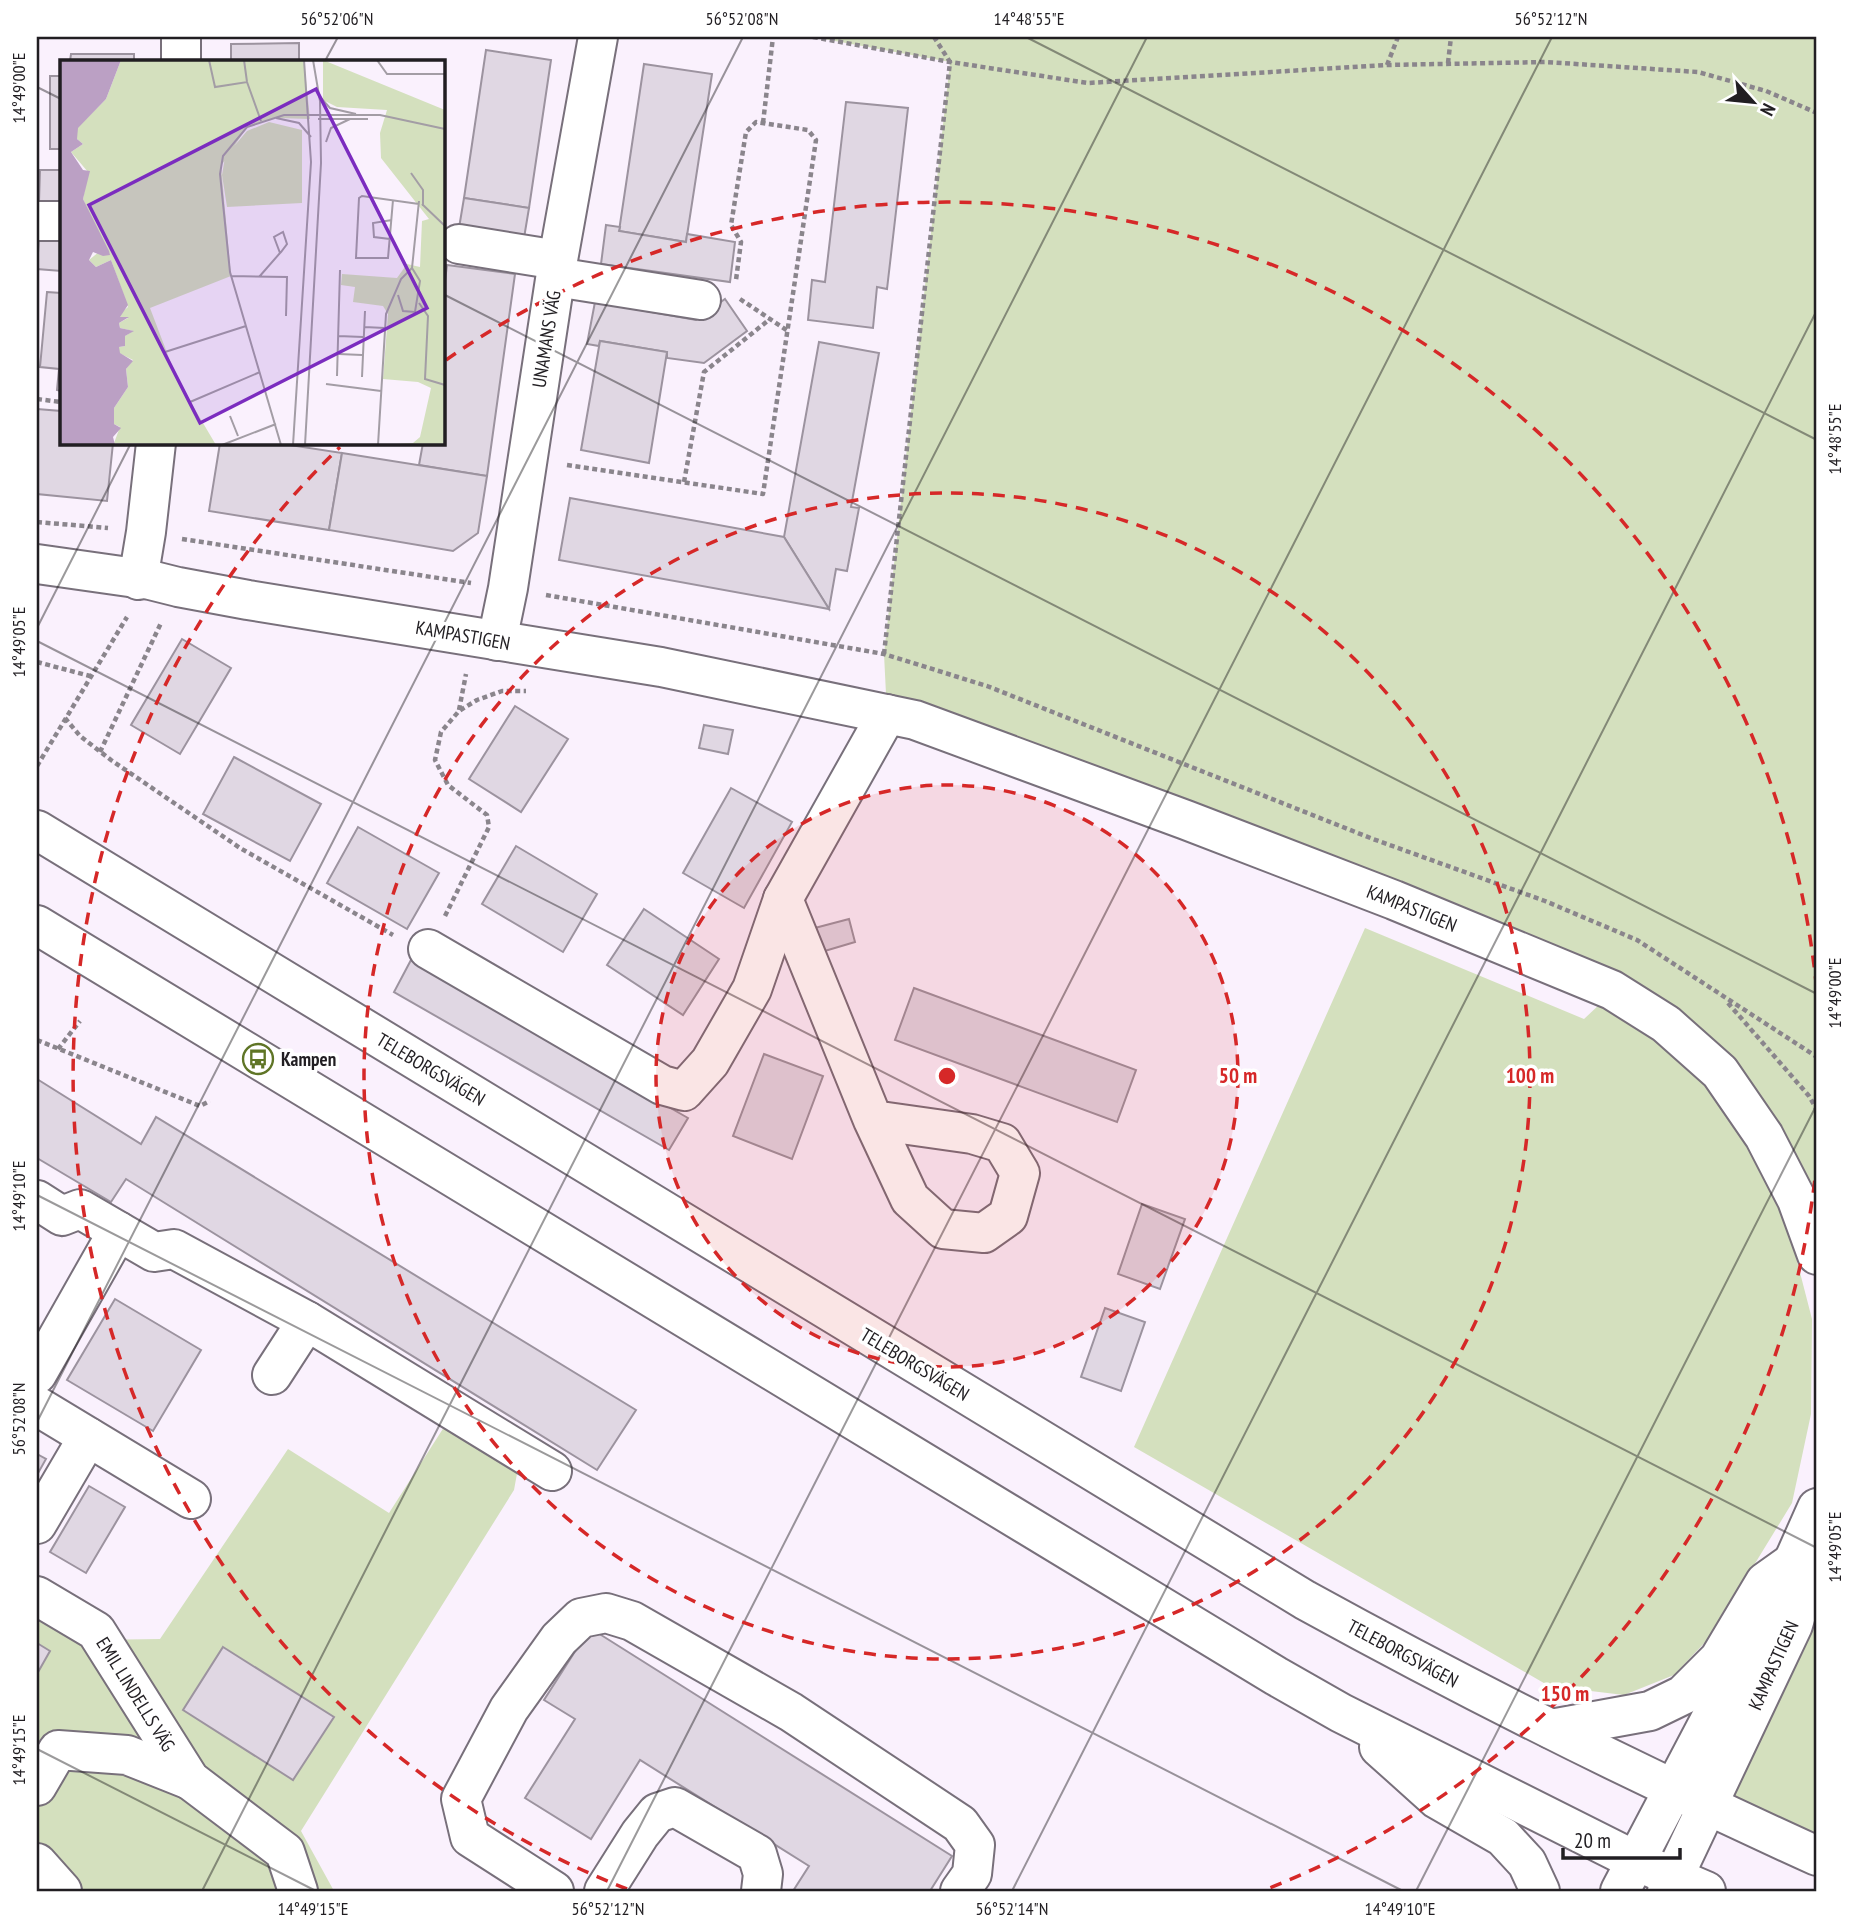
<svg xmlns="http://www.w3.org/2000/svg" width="1854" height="1928" font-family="'PT Sans Narrow',sans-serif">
<rect width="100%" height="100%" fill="#faf1fd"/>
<!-- green -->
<g fill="#d4e0be">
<polygon points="813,37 1817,37 1817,1255 1797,1200 1666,1024 887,714 884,654 950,62"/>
<polygon points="1365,928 1584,1019 1601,1003 1657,1041 1711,1087 1760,1148 1789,1230 1812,1319 1811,1414 1792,1503 1710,1637 1674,1675 1624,1695 1549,1686 1134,1447"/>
<polygon points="446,1424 518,1468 514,1490 301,1831 334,1891 37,1891 37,1608 90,1640 160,1639 288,1449 389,1513"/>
<polygon points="1817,1508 1817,1856 1672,1790"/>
</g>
<!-- building -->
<g fill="#e0d7e3" stroke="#9c939f" stroke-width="2">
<polygon points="299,43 299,61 231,61 231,44"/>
<polygon points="486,50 551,60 529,208 464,198"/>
<polygon points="71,54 134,54 134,61 70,61"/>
<polygon points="644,64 712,74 686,242 619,231"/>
<rect x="50" y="76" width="11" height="73"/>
<polygon points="846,102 908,108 887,289 877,287 873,328 808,320 812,280 825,282"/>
<polygon points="40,170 61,170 61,202 39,202"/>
<polygon points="464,198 529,208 524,238 459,228"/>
<polygon points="606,225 620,227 619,231 686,242 687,234 735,242 730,282 601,264"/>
<polygon points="39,237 61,239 61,271 37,269"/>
<polygon points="447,265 515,274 487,476 419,465 423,443 443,443 443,297"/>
<polygon points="47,292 61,293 61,391 57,390 59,369 40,367"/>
<polygon points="725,299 747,331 704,363 667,358 667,352 600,341 599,346 587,344 595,302 696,320"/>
<polygon points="600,341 667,352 649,463 581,450"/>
<polygon points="819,342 879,353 851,507 859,508 847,571 836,569 829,609 784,537"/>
<polygon points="37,409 61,411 61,443 113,443 107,501 37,494"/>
<polygon points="220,443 277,443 342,453 329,530 209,511"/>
<polygon points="342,453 487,476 478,533 453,551 329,530"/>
<polygon points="570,498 784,537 829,609 559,560"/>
<polygon points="182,639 231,668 180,754 131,725"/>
<polygon points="515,706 568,739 521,812 469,779"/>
<polygon points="704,725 733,730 728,754 699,748"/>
<polygon points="234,757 321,804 290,861 203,814"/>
<polygon points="731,788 792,822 744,908 683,873"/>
<polygon points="358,827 439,873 407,929 327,883"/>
<polygon points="516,846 597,894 563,952 482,904"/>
<polygon points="644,909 719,959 683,1015 607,965"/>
<polygon points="849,919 855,942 818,953 811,929"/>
<polygon points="411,960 688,1118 669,1150 394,992"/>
<polygon points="914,988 1136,1070 1117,1122 895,1040"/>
<polygon points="764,1054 823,1076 792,1159 733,1136"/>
<polygon points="37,1079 141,1144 156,1117 636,1410 597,1470 126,1179 111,1202 37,1158"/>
<polygon points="1142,1204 1185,1219 1160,1289 1118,1274"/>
<polygon points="115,1299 201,1350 153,1431 67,1380"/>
<polygon points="1105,1308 1145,1322 1121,1391 1081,1377"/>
<polygon points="37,1454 46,1459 37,1475"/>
<polygon points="89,1486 125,1507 86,1573 50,1552"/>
<polygon points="590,1628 952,1856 930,1891 793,1891 809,1866 640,1760 591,1839 525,1798 575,1719 544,1700"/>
<polygon points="37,1643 50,1651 37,1674"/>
<polygon points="223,1647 334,1717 293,1780 183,1710"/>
</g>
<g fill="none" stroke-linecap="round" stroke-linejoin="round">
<!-- minor casing -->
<g stroke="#78707b" stroke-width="42">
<g id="minor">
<polyline points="181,61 181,37"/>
<polyline points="37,221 61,221"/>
<polyline points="459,244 558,260"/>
<polyline points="556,277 701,300"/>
<polyline points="37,564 150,580 178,587 248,600 661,667 915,720 1186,820 1394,900 1612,990 1666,1024 1720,1072 1764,1136 1797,1200 1817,1255"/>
<polyline points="138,580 146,532 156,443"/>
<polyline points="497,641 508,588 558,260 598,37"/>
<polyline points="783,899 873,1120 910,1199 943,1229 984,1233 1008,1216 1020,1173 1002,1143 972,1134 873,1120"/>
<polyline points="428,949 662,1085 684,1091 710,1062 752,989 783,899 887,714"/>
<polyline points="37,1200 62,1216 80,1209 154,1252 174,1249 307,1321 552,1471"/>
<polyline points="37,1374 118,1231"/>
<polyline points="272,1375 307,1321"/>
<polyline points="37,1406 191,1499"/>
<polyline points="37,1524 88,1437"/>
<polyline points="37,1596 96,1631 190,1780 285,1852 298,1891"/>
<polyline points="37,1786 58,1750 127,1755 190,1780"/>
<polyline points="37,1863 62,1891"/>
<polyline points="554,1891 470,1837 461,1799 509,1709 559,1639 581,1618 606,1613 632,1621 791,1712 960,1824 975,1845 972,1874 960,1891"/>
<polyline points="604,1891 640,1834 657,1813 675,1807 757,1854 763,1874 761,1891"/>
<polyline points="1620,1891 1793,1562 1817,1508"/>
<polyline points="1667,1891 1793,1625 1810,1567"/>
</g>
</g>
<!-- major casing -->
<g stroke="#78707b" stroke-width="42">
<g id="major">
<path d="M37 830 1305 1600C1472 1692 1643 1777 1817 1856"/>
<polyline points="37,925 1276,1676 1341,1713 1636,1861 1706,1891"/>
<polyline points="1551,1729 1650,1711 1683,1695 1719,1659 1765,1582 1793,1562"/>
<polyline points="1379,1747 1437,1799 1503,1837 1527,1863 1540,1891"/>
</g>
</g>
<!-- path -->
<g stroke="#8a858c" stroke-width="4.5" stroke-dasharray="5 3.5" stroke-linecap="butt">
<polyline points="813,37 950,62 1088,83 1387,65 1546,62 1698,72 1766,91 1817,113"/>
<polyline points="1448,63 1451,37"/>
<polyline points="1387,65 1398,37"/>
<polyline points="763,123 773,37"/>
<polyline points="740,299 788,331"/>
<polyline points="37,399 61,402"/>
<polyline points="567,465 763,494 816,140 808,130 756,122 746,132 731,225 741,242 736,280"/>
<polyline points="684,482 704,372 770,319"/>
<polyline points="37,522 108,528"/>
<polyline points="182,539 471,583"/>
<polyline points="546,595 884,654 987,686 1373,839 1545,901 1637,940 1817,1057"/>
<polyline points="884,654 950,62 934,37"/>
<polyline points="37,662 90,676"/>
<polyline points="459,710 466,674"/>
<polyline points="65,718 80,736 111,760 240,848 393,935"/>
<polyline points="100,752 161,623"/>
<polyline points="37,766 127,617"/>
<polyline points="445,916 489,827 487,815 448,785 435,760 441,732 459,711 477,700 502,691 526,691"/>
<polyline points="1728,1003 1809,1096 1817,1110"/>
<polyline points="37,1040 200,1106 210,1101"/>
<polyline points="58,1049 80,1021"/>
</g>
<!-- minor -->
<use href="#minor" stroke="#fff" stroke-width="38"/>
<!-- major -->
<use href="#major" stroke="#fff" stroke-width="38"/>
</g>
<!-- ticks -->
<path fill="none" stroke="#211e22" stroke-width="2" stroke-opacity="0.45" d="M1026 37 1817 440M325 61 338 37M37 87 61 99M443 294 1817 994M37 628 131 443M37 641 1817 1548M37 1195 1403 1891M37 1422 743 37M37 1749 316 1891M202 1891 1147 37M607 1891 1552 37M1012 1891 1817 310M1416 1891 1817 1104"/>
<!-- distance rings -->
<circle cx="947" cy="1076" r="291" fill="#d62828" fill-opacity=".12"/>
<g fill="none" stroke="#d62828" stroke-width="3.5" stroke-dasharray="12 9">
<circle cx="947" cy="1076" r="291"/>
<circle cx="947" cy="1076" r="583"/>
<path d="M1817 1160A874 874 0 0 1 1267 1889M627 1889A874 874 0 0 1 340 447M446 360A874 874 0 0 1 1817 992"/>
</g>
<!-- icons -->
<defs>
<g id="bus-ring" transform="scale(1.575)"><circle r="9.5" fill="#fff" stroke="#5f7526" stroke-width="1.5"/><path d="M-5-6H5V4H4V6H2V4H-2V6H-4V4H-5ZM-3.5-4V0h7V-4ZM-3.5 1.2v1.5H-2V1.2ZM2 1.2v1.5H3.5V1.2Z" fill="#5f7526"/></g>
</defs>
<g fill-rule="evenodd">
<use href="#bus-ring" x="258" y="1059"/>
</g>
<g text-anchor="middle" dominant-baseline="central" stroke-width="7" stroke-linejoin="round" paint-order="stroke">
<!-- street labels -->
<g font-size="19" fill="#211e22" stroke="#fff">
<text transform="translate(546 339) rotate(-81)">UNAMANS VÄG</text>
<text transform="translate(463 635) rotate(10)">KAMPASTIGEN</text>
<text transform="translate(1412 908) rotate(22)">KAMPASTIGEN</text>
<text transform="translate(431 1069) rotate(31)">TELEBORGSVÄGEN</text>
<text transform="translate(915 1364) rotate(31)">TELEBORGSVÄGEN</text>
<text transform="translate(1403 1653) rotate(28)">TELEBORGSVÄGEN</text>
<text transform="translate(1773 1665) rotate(-66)">KAMPASTIGEN</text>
<text transform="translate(136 1694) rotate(58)">EMIL LINDELLS VÄG</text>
</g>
<!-- poi labels -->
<g font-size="19" font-weight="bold" fill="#211e22" stroke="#fff" text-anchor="start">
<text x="281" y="1059">Kampen</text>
</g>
</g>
<!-- overview -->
<g transform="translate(60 60)">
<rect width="385" height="385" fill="#faf1fd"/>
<path d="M61 0H244L250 59 216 58 187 67 161 106 171 216 90 248 117 319 156 385 54 383 60 367 54 364V348L68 327 66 309 73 300 59 293V287L65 286V276L73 271 60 268 59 263 68 258 60 257 61 253 68 247 51 200 36 207 29 200 45 187 23 139 28 112 11 92 23 84 17 79V68L46 39ZM263 0 385 50V385H320L353 383 360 377 371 328 358 322 323 319 328 254 323 246 293 242 295 227 281 225 282 214 337 218 347 204 360 207 362 161 369 159 321 98 320 73 327 50 277 47 263 40ZM209 62 242 70V143L167 147 162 115 165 97 187 71Z" fill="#d4e0be"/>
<path d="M0 0H61L46 39 18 68 17 79 23 84 11 92 23 110 30 111 23 139 49 191 50 195 43 196 33 192 29 200 36 207 51 200 68 245 60 257H69L59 263 60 268 74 271 65 276V286L59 287 60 293 73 301 66 309 68 327 54 348V364L61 368 53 377 55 385H0Z" fill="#bba0c4"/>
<path fill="none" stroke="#a39da5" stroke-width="2" d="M149 0 155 27 187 22 201 61M184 0 187 22M317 0 327 14H385M260 37 270 48 296 54M216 58 239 63 251 77M258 59H308M266 82 271 68 290 59M351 113 363 130V146M333 140 328 198H296L299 138 302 136 359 144M362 144 385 166M330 179 314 177 313 163 332 160M171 216 227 217 226 256M199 217 220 193 221 192 227 184 223 172 214 177 220 193M338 235 343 251 355 252 360 221 352 208M359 243 368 256 365 319 385 325M304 267 325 268M278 276 303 277M105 292 186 266M279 294 302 295M277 316 280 210M302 317 305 251M266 324 321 331M130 342 200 312M170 356 178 376M162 385 216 364M221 385 170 212 160 114 163 96 187 67 224 55H320L385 69M233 385 251 102 244 0M245 385 261 103 260 41 253 0M318 385 326 254 341 219 352 208 359 141"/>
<path fill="#7b2cbf" fill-opacity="0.15" stroke="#7b2cbf" stroke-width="3.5" d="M256 29 367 248 140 363 29 145Z"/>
<rect width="385" height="385" fill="none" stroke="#211e22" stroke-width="3.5"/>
</g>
<circle cx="947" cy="1076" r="10" fill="#d62828" stroke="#fff" stroke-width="3.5"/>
<g font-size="21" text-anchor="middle" font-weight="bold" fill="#d62828" stroke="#fff" stroke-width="7" stroke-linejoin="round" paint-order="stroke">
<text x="1238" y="1083">50 m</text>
<text x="1530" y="1083">100 m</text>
<text x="1565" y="1701">150 m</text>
</g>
<!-- border -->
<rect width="1854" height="1928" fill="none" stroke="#ffffff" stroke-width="77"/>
<!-- north arrow -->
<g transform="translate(1753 102) rotate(117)" stroke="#ffffff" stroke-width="5" paint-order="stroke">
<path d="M0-5L12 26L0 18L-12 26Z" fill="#211e22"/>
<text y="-10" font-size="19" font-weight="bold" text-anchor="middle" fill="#211e22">N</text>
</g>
<!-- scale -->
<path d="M1563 1848v10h117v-10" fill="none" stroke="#211e22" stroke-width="3.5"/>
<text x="1574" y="1848" font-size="21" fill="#211e22" stroke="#ffffff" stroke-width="5" paint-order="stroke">20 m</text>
<rect x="38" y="38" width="1777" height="1852" fill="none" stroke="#211e22" stroke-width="2.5"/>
<g font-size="18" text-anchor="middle" fill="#211e22">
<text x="337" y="25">56°52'06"N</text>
<text x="742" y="25">56°52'08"N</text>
<text x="1029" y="25">14°48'55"E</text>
<text x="1551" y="25">56°52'12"N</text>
<text transform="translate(19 88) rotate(-90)" y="6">14°49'00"E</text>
<text transform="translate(1835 439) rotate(-90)" y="6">14°48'55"E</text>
<text transform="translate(19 642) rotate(-90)" y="6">14°49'05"E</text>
<text transform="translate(1835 993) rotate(-90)" y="6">14°49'00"E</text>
<text transform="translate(19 1196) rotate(-90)" y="6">14°49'10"E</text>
<text transform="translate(19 1419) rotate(-90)" y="6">56°52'08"N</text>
<text transform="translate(1835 1547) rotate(-90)" y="6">14°49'05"E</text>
<text transform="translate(19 1750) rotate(-90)" y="6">14°49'15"E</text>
<text x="313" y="1915">14°49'15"E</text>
<text x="608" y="1915">56°52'12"N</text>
<text x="1012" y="1915">56°52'14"N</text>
<text x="1400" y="1915">14°49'10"E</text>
</g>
</svg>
